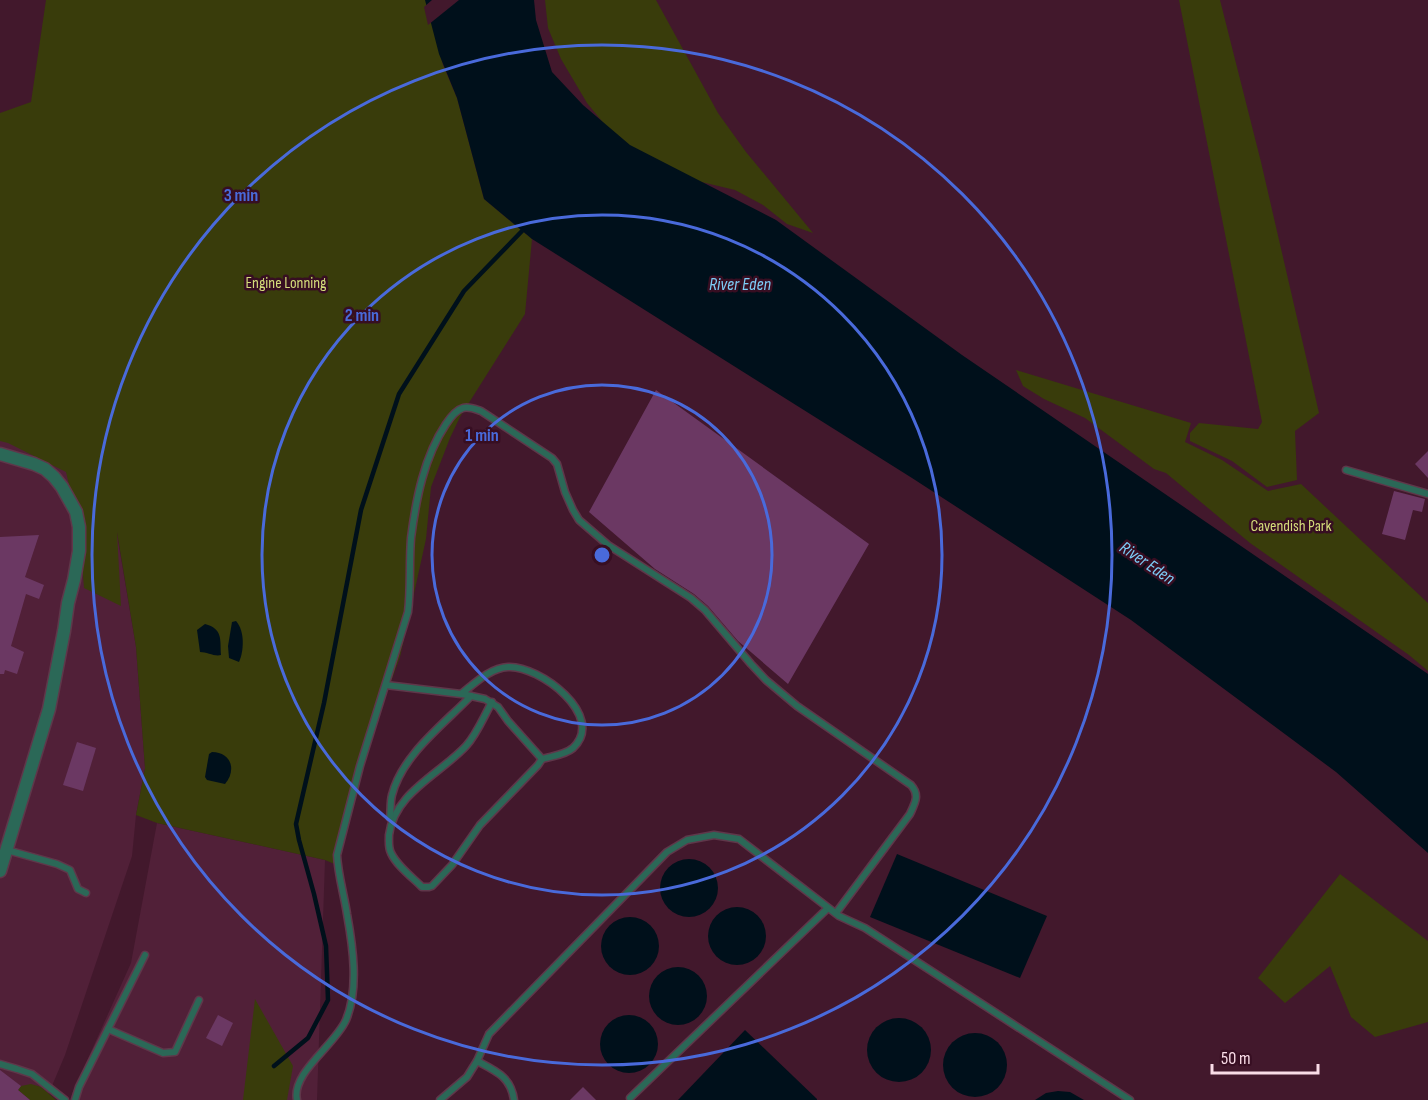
<svg xmlns="http://www.w3.org/2000/svg" width="1428" height="1100" font-family="'Sofia Sans Condensed',sans-serif">
<rect width="100%" height="100%" fill="#42182c"/>
<!-- built -->
<g fill="#512038">
<polygon points="0,113 115,523 136,647 145,768 136,815 132,856 65,1055 46,1100 0,1100"/>
<polygon points="157,823 325,860 317,1100 70,1100 72,1094 131,963"/>
</g>
<!-- green -->
<g fill="#393c0b">
<polygon points="46,0 426,0 443,65 457,98 484,199 532,239 525,314 460,417 450,438 431,487 426,539 400,657 360,766 337,865 325,860 157,823 136,815 145,768 136,647 117,532 121,606 84,588 79,527 66,472 8,443 0,441 0,113 31,102"/>
<polygon points="545,0 656,0 718,113 746,152 813,233 787,224 763,205 735,190 689,179 646,158 610,131 587,103 561,59 548,28"/>
<polygon points="1179,0 1220,0 1261,162 1319,413 1295,431 1297,480 1267,487 1232,461 1190,441 1190,433 1199,423 1258,429 1262,422"/>
<polygon points="1016,370 1191,423 1185,442 1222,460 1268,491 1301,484 1428,603 1428,671 1409,655 1250,543 1166,473 1154,469 1085,418 1044,399 1023,386"/>
<polygon points="1340,874 1428,941 1428,1022 1375,1037 1351,1017 1330,966 1285,1003 1258,978"/>
<polygon points="255,999 293,1066 287,1100 243,1100"/>
<polygon points="31,1084 41,1087 56,1100 30,1100 18,1090 21,1086"/>
</g>
<!-- water -->
<g fill="#00101b">
<polygon points="425,0 534,0 536,20 552,72 583,105 630,145 776,220 962,355 1428,674 1428,853 1336,772 1131,620 912,478 532,239 484,199 457,98 439,54"/>
<path d="M236 621C245 631 244 651 239 662L229 658 228 646 232 622Z"/>
<path d="M205 624C223 629 220 639 221 655 215 657 207 652 200 652L197 630Z"/>
<path d="M212 752C231 752 237 770 225 784L207 780 205 777 209 754Z"/>
<polygon points="897,854 1047,916 1020,978 870,917"/>
<circle cx="689" cy="888" r="29"/>
<circle cx="737" cy="936" r="29"/>
<circle cx="630" cy="946" r="29"/>
<circle cx="678" cy="996" r="29"/>
<circle cx="629" cy="1044" r="29"/>
<circle cx="899" cy="1050" r="32"/>
<polygon points="745,1030 817,1099 817,1100 678,1100"/>
<circle cx="975" cy="1065" r="32"/>
<polygon points="1058,1091 1070,1092 1084,1100 1035,1100 1046,1093"/>
</g>
<!-- pier -->
<polygon fill="#42182c" points="432,0 459,0 428,25 424,7"/>
<g fill="none" stroke-linecap="round" stroke-linejoin="round">
<!-- stream -->
<polyline stroke="#00101b" stroke-width="4.5" points="274,1066 308,1038 328,1000 326,946 314,894 299,840 296,824 324,703 361,510 399,394 464,291 522,231"/>
</g>
<!-- building -->
<g fill="#6b3863">
<polygon points="656,390 869,544 788,684 738,641 708,606 694,594 655,569 589,512"/>
<polygon points="1428,451 1428,478 1415,464"/>
<polygon points="1394,491 1425,499 1422,512 1413,510 1405,540 1382,534"/>
<polygon points="39,535 25,577 44,585 39,599 26,594 11,646 24,652 17,674 5,670 4,674 0,674 0,537"/>
<polygon points="77,742 96,748 83,791 63,785"/>
<polygon points="218,1015 233,1023 222,1046 206,1038"/>
<polygon points="0,1070 21,1086 18,1090 30,1100 0,1100"/>
<polygon points="583,1087 596,1100 570,1100"/>
</g>
<g fill="none" stroke-linecap="round" stroke-linejoin="round">
<!-- lane casing -->
<g stroke="#5f374a" stroke-width="9">
<g id="lane">
<polyline points="1346,470 1428,494"/>
<path d="M386 685 461 694H462L485 699 498 707 508 721 542 759C552 756 565 755 573 748 607 716 539 665 508 667 490 668 475 683 461 694"/>
<path d="M492 702C484 716 477 734 466 746 440 774 394 793 389 835 389 841 388 847 391 853 397 866 412 877 422 887H429L432 886 452 865 480 825 538 765 542 759"/>
<path d="M390 818C391 811 390 802 392 795 402 755 444 724 471 696"/>
<polyline points="7,850 57,864 70,870 78,889 86,893"/>
<polyline points="108,1029 163,1053 175,1052 199,1000"/>
<path d="M477 1061C496 1071 511 1077 514 1100"/>
<polyline points="0,1064 17,1069 32,1074 65,1100"/>
<polyline points="630,1098 828,908"/>
<polyline points="75,1100 79,1087 145,955"/>
<path d="M297 1100C291 1073 335 1045 346 1020 359 989 353 947 347 914 344 894 338 875 337 855L360 766 408 612C411 588 409 563 411 538 416 499 424 457 446 424 450 418 456 410 463 408 469 406 475 409 481 411L552 458 557 464 565 492 573 510 579 520 608 545 691 598 705 610 751 664 766 680 797 706 911 785C920 795 915 803 910 814L836 913"/>
<polyline points="440,1100 467,1077 477,1061 489,1034 667,852 687,840 714,835 739,839 839,916 865,928 1130,1100"/>
</g>
</g>
<!-- street casing -->
<g stroke="#5f374a" stroke-width="15">
<polyline id="street" points="0,454 34,464 45,469 54,477 62,487 76,512 79,527 79,551 74,580 68,603 64,631 49,709 0,871"/>
</g>
<!-- lane -->
<use href="#lane" stroke="#2b6857" stroke-width="6"/>
<!-- street -->
<use href="#street" stroke="#2b6857" stroke-width="12"/>
</g>
<!-- distance rings -->
<g fill="none" stroke="#496adb" stroke-width="3">
<circle cx="602" cy="555" r="170"/>
<circle cx="602" cy="555" r="340"/>
<circle cx="602" cy="555" r="510"/>
</g>
<g text-anchor="middle" dominant-baseline="central" stroke-width="5" stroke-linejoin="round" paint-order="stroke">
<!-- park labels -->
<g font-size="16" fill="#d4dd7a" stroke="#370e22">
<text x="286" y="283">Engine Lonning</text>
<text x="1291" y="526">Cavendish Park</text>
</g>
<!-- water labels -->
<g font-size="18" font-style="italic" fill="#7dcdf7" stroke="#370e22">
<text x="740" y="284">River Eden</text>
<text transform="translate(1147 563) rotate(34)">River Eden</text>
</g>
</g>
<circle cx="602" cy="555" r="9" fill="#496adb" stroke="#370e22" stroke-width="3"/>
<g font-size="18" text-anchor="middle" font-weight="bold" fill="#496adb" stroke="#370e22" stroke-width="5" stroke-linejoin="round" paint-order="stroke">
<text x="241" y="201">3 min</text>
<text x="362" y="321">2 min</text>
<text x="482" y="441">1 min</text>
</g>
<!-- scale -->
<path d="M1212 1064v9h106v-9" fill="none" stroke="#f9dce7" stroke-width="3"/>
<text x="1221" y="1064" font-size="18" fill="#f9dce7" stroke="#370e22" stroke-width="4.5" paint-order="stroke">50 m</text>
</svg>
